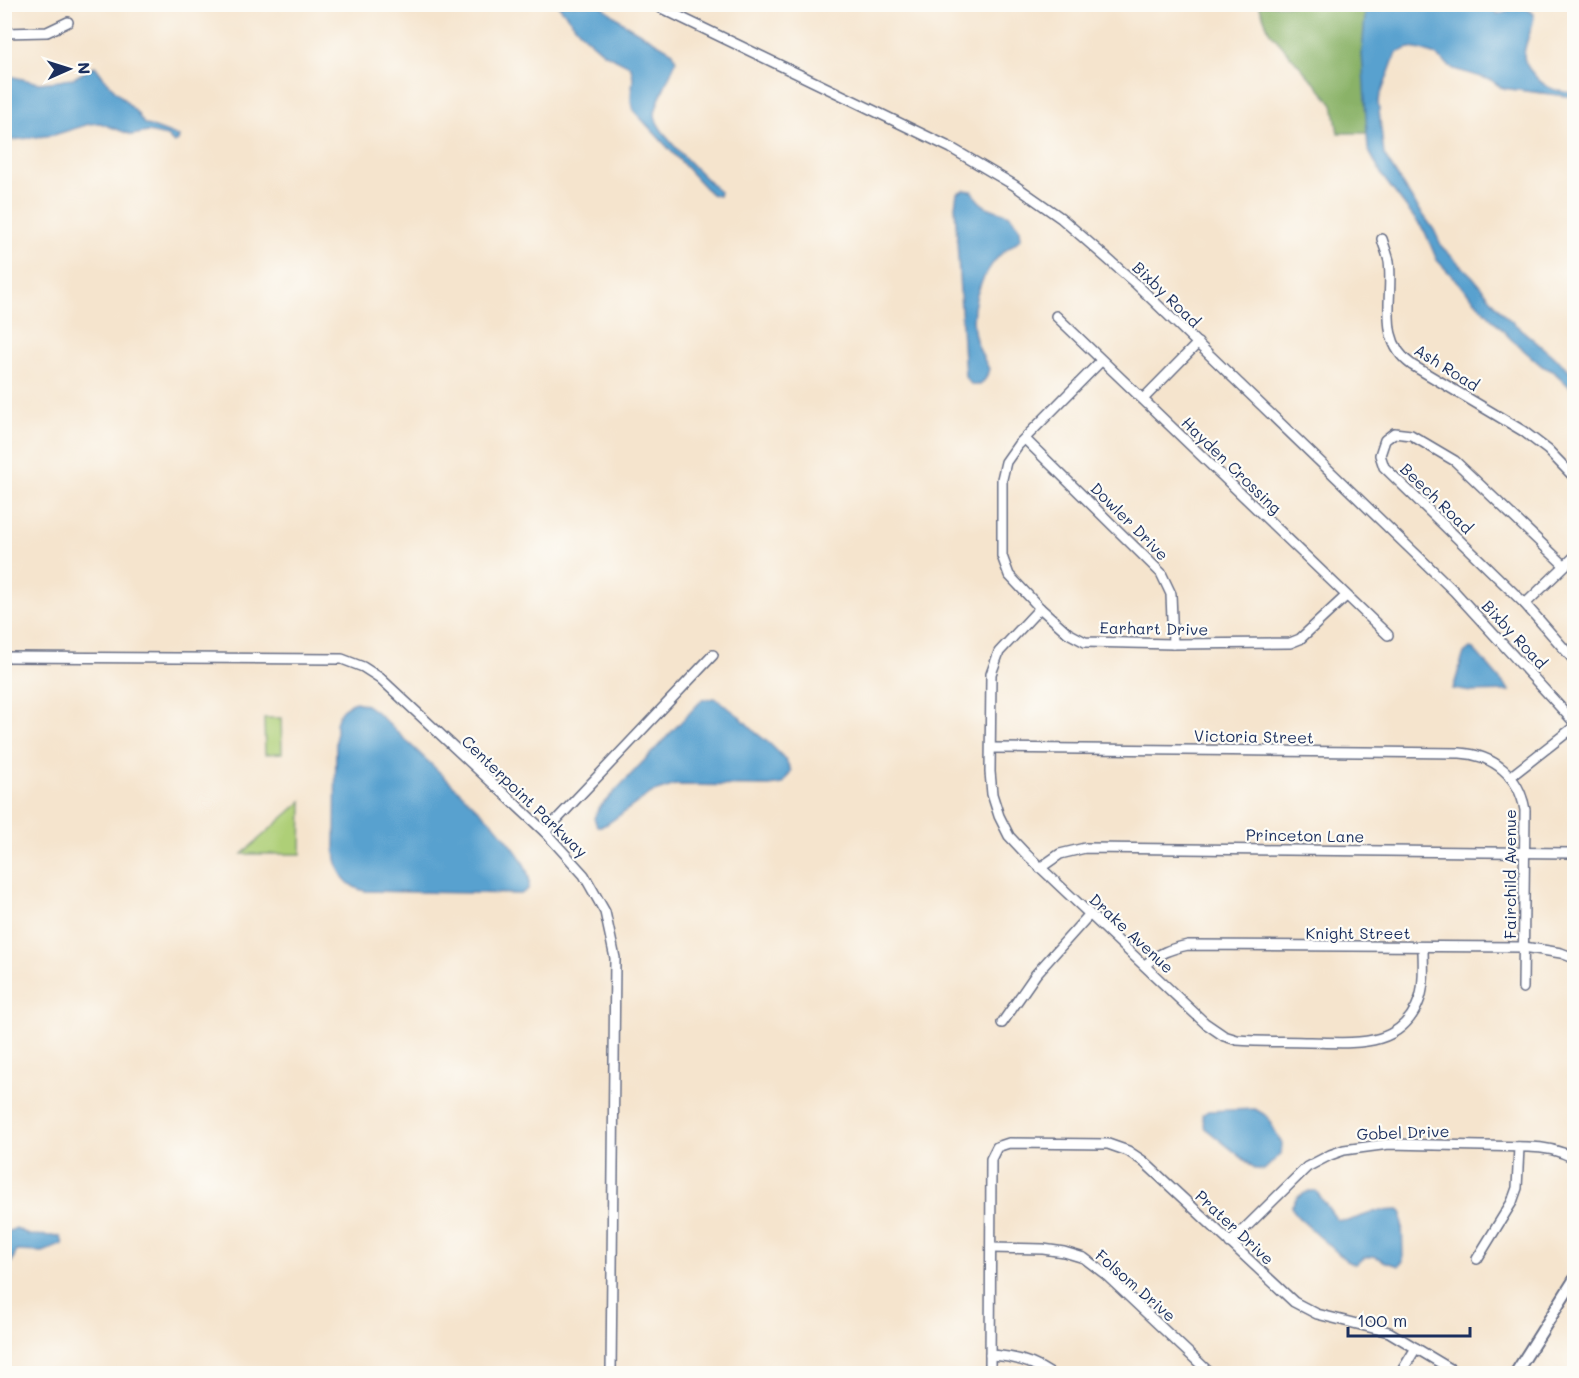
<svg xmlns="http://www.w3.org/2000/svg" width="1579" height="1378" font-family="Mali,sans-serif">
<rect width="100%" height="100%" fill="#fdfcf7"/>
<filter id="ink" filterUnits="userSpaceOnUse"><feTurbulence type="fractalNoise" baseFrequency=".0167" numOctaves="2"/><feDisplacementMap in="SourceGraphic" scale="12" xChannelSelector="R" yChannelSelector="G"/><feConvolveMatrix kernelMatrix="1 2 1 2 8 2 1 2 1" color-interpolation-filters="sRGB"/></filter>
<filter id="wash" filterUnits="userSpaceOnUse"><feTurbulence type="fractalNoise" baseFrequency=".008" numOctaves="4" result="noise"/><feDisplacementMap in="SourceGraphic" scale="24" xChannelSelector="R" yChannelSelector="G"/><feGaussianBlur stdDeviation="1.35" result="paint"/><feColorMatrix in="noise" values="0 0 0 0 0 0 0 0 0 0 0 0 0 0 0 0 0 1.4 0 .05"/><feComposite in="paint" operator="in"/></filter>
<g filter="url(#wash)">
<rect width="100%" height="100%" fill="#f5e4cd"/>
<!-- green -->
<g fill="#aecf77" stroke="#647f6a" stroke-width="1.5">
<polygon points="264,718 281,718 282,753 265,754"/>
<polygon points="302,801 301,854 242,854"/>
</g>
<!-- forest -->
<polygon fill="#8ab268" stroke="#527063" stroke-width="1.5" points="1259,5 1371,5 1372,133 1338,133 1333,104 1269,31"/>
<!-- water -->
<g fill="#58a1cf" stroke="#3a6896" stroke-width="1.5">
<path d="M1458 4 1494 5 1497 14C1510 10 1522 2 1534 14 1534 28 1525 40 1524 55 1524 60 1527 67 1531 71 1543 87 1554 92 1574 93V97L1502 88 1491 80 1454 69 1435 55 1422 50 1409 48 1396 53 1378 102 1384 155 1411 198 1434 230 1442 247 1473 277 1504 315 1574 374V391L1553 371 1542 366 1511 339 1437 260 1425 232 1383 177 1368 149 1362 53 1366 5Z"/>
<path d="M558 5H600L628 26 673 52 676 61C671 74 656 102 655 114 654 131 706 179 720 192L719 196 711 194 634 111C626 95 638 81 630 66L604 53 583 35Z"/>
<polygon points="95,66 107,82 137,113 144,124 179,137 178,141 174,143 167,136 148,132 132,135 100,123 89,124 54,135 5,141 5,75 39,83 59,81 74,78"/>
<path d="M964 190 972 191C982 210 992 208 1010 215L1020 229 1021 238C1014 245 1006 249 999 256 978 278 967 313 977 343 980 352 985 361 989 369L986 378 980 385H972L965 377 955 206 957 193Z"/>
<polygon points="1470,648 1473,649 1478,654 1510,691 1471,692 1453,689 1464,653"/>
<polygon points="715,698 739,716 755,732 770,744 786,760 791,771 783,784 769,786 675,785 651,793 607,824 602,826 597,826 594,818 599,808 702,700"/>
<path d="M356 702 366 705 376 712 493 823C505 837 536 870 528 889L521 894 365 891C344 886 336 870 335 850L336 724C339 712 344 705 356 702Z"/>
<polygon points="1255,1109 1267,1116 1282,1144 1281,1154 1264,1170 1256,1169 1205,1128 1202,1115 1208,1111"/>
<polygon points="1309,1191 1316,1191 1337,1220 1348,1221 1377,1211 1399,1210 1402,1214 1403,1261 1399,1266 1386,1262 1374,1256 1364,1258 1355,1264 1348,1262 1298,1217 1291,1207 1297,1197"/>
<polygon points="16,1228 29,1235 57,1236 61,1237 63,1244 43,1252 16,1251 12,1262 5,1262 5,1233"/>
</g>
</g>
<g filter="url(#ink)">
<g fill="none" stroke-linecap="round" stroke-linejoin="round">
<!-- minor casing -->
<g stroke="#676e85" stroke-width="12">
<g id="minor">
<polyline points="653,4 951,148 1014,185 1061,218 1135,283 1454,591 1574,722"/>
<polyline points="4,33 47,32 68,22"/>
<path d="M1382 239C1384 246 1387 253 1389 261 1394 297 1376 340 1412 365L1523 431 1548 450 1574 477"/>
<polyline points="1056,316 1388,635"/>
<polyline points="1101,361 1018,445 1006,462 1002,479 1002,556 1009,575 1040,608 1068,633 1085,642 1173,644 1290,643 1300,639 1346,596"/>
<polyline points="1143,399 1198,343"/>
<polyline points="1025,439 1161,573 1171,594 1173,644"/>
<polyline points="1564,565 1455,461 1411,435 1394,433 1385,440 1380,455 1384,467 1525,604 1574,660"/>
<polyline points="1525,604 1574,557"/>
<path d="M1040 608 999 652 991 674 990 772 992 794 999 816 1009 836 1025 853 1205 1023 1224 1036 1237 1040C1261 1042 1286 1041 1310 1042 1354 1043 1403 1049 1420 998 1425 982 1423 963 1423 947"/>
<polyline points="4,657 342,659 363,667 380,678 545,832 584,875 605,912 615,958 611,1374"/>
<path d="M991 748 1460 753C1494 755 1519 776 1525 810L1523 988"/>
<polyline points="1510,777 1574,727"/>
<polyline points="545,832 713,655"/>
<polyline points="1040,868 1060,854 1085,848 1574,853"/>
<path d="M1145 965C1159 953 1170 949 1188 945L1524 947 1561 953 1574 958"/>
<polyline points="1002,1023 1036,974 1089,915"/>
<path d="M1230 1243 1307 1167 1330 1155 1344 1150 1389 1144 1528 1147C1545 1147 1559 1150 1574 1158"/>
<polyline points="991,1248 1043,1249 1064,1252 1084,1258 1105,1274 1211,1374"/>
<polyline points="1477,1259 1512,1202 1517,1188 1519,1147"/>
<path d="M990 1355C1012 1356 1032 1361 1051 1374"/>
<polyline points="990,1374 991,1159 997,1147 1009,1143 1108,1144 1128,1151 1143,1161 1294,1302 1317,1314 1389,1332 1459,1374"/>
<polyline points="1400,1374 1416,1348"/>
</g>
</g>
<!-- major casing -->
<g stroke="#676e85" stroke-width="14">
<polyline id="major" points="1515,1374 1574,1280"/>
</g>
<!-- minor -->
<use href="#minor" stroke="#fff" stroke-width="9"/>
<!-- major -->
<use href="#major" stroke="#fff" stroke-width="10"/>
</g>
</g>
<g text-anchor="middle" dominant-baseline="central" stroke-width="4.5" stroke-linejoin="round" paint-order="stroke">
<!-- street labels -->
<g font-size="16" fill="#1b2f5e" stroke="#fdfcf7">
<text transform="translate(1167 294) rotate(44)">Bixby Road</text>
<text transform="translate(1447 367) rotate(32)">Ash Road</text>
<text transform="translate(1232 465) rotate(44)">Hayden Crossing</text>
<text transform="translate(1437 498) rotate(44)">Beech Road</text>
<text transform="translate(1130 521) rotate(45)">Dowler Drive</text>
<text transform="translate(1154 628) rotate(1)">Earhart Drive</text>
<text transform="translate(1515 634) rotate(47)">Bixby Road</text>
<text transform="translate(1254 736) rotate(1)">Victoria Street</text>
<text transform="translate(525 796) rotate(44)">Centerpoint Parkway</text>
<text transform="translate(1305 835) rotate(1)">Princeton Lane</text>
<text transform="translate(1509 874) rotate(-90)">Fairchild Avenue</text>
<text x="1358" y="932">Knight Street</text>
<text transform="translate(1132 933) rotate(43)">Drake Avenue</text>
<text transform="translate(1403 1132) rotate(-2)">Gobel Drive</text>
<text transform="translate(1235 1227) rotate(43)">Prater Drive</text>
<text transform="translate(1136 1285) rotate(41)">Folsom Drive</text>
</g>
</g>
<!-- margin -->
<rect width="1579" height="1378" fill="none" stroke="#fdfcf7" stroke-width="24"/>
<!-- north arrow -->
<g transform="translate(69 69) rotate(87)" stroke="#fdfcf7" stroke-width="4.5" paint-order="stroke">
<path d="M0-4.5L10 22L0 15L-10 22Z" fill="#1b2f5e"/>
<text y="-9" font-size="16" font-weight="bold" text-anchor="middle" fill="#1b2f5e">N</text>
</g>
<!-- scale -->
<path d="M1348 1327v9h122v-9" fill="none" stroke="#1b2f5e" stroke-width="3"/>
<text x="1357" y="1327" font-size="18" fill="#1b2f5e" stroke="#fdfcf7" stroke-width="4.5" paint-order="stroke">100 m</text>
</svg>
